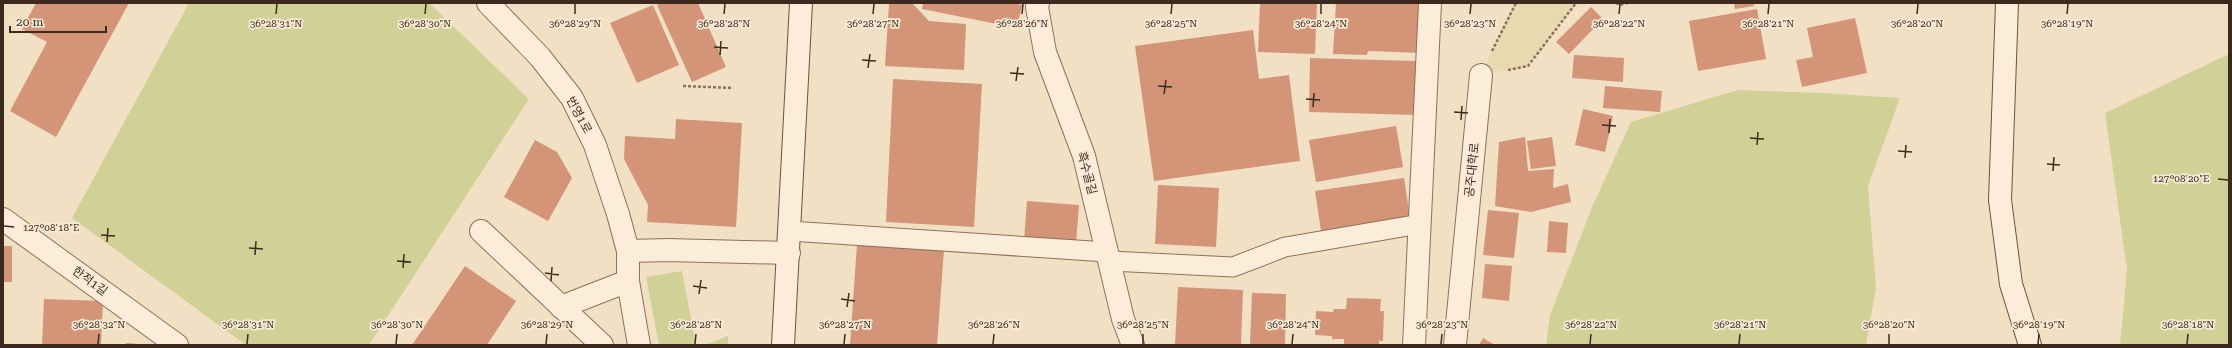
<svg xmlns="http://www.w3.org/2000/svg" width="2232" height="348" font-family="'Roboto Serif','Noto Sans KR',serif">
<rect width="100%" height="100%" fill="#f2e0c5"/>
<!-- farmland -->
<polygon fill="#e8d9b1" points="1516,3 1576,3 1528,66 1481,75 1511,11"/>
<!-- green -->
<g fill="#d1d197">
<polygon points="189,3 429,3 529,99 369,345 246,345 72,218"/>
<polygon points="2229,54 2229,345 2120,345 2127,270 2105,113"/>
<polygon points="1738,90 1823,93 1900,98 1868,186 1876,288 1866,345 1546,345 1550,315 1593,205 1631,122"/>
<polygon points="682,271 696,345 659,345 646,277"/>
<polygon points="728,336 728,345 705,345"/>
</g>
<!-- building -->
<g fill="#d39478">
<polygon points="36,3 129,3 56,137 10,111 47,42 22,29"/>
<polygon points="661,3 698,3 726,67 692,82 657,5"/>
<polygon points="889,3 912,3 929,21 966,24 964,70 885,66"/>
<polygon points="923,3 1011,3 1022,5 1017,28 922,9"/>
<polygon points="1260,3 1317,3 1315,54 1258,52"/>
<polygon points="1336,3 1422,3 1420,53 1368,51 1367,55 1333,54"/>
<polygon points="1734,3 1753,3 1754,6 1735,9"/>
<polygon points="653,5 679,65 637,83 610,23"/>
<polygon points="1591,7 1603,19 1569,54 1556,42"/>
<polygon points="1757,9 1766,59 1698,71 1689,21"/>
<polygon points="1855,18 1867,73 1802,87 1796,60 1813,57 1807,28"/>
<polygon points="1253,30 1259,79 1289,75 1300,161 1154,181 1135,46"/>
<polygon points="1574,55 1624,58 1623,82 1572,78"/>
<polygon points="1310,58 1417,61 1416,115 1309,112"/>
<polygon points="893,79 982,84 974,227 886,222"/>
<polygon points="1605,86 1662,91 1660,112 1603,108"/>
<polygon points="1583,109 1613,116 1605,152 1575,145"/>
<polygon points="676,119 742,123 736,227 647,222 648,205 624,159 625,136 675,139"/>
<polygon points="1396,126 1403,167 1316,182 1309,140"/>
<polygon points="1525,137 1528,171 1554,169 1553,188 1568,184 1571,202 1531,212 1495,206 1499,142"/>
<polygon points="1552,137 1556,166 1531,169 1527,141"/>
<polygon points="535,140 557,152 572,178 548,221 504,197"/>
<polygon points="1404,178 1410,218 1321,231 1315,191"/>
<polygon points="1158,185 1219,188 1216,247 1155,244"/>
<polygon points="1027,201 1079,205 1076,244 1024,241"/>
<polygon points="1488,210 1519,213 1514,258 1483,255"/>
<polygon points="1549,221 1568,223 1566,253 1547,252"/>
<polygon points="857,244 944,250 937,345 850,345"/>
<rect x="3" y="246" width="9" height="36"/>
<polygon points="1485,264 1512,266 1509,301 1482,298"/>
<polygon points="465,266 516,301 487,345 412,345"/>
<polygon points="1178,287 1243,290 1241,345 1175,345"/>
<polygon points="1252,293 1286,294 1285,345 1250,345"/>
<polygon points="1347,298 1381,299 1380,311 1384,311 1383,341 1379,341 1379,345 1344,345 1344,339 1332,339 1332,336 1315,335 1316,311 1333,312 1334,309 1346,309"/>
<polygon points="44,299 103,301 101,345 42,345"/>
<polygon points="1483,338 1495,345 1479,345"/>
<polygon points="126,343 140,344 140,345 126,345"/>
</g>
<g fill="none" stroke-linecap="round" stroke-linejoin="round">
<!-- service casing -->
<g stroke="#8f7059" stroke-width="21">
<g id="service">
<polyline points="790,231 1107,252"/>
<polyline points="1110,261 1233,267 1285,247 1420,224"/>
</g>
</g>
<!-- minor casing -->
<g stroke="#8f7059" stroke-width="24">
<g id="minor">
<polyline points="488,3 540,57 572,98 595,145 618,214 628,251 668,250 789,253"/>
<polyline points="1038,3 1037,7 1045,52 1084,156 1123,319 1133,345"/>
<polyline points="3,219 177,345"/>
<polyline points="481,231 602,345"/>
<polyline points="628,251 628,281 639,345"/>
<polyline points="561,307 628,281"/>
<polyline points="1414,345 1430,3"/>
<polyline points="1455,345 1481,75"/>
</g>
</g>
<!-- secondary casing -->
<g stroke="#71513c" stroke-width="24">
<g id="secondary">
<polyline points="2007,3 2000,200 2011,284 2030,345"/>
<polyline points="783,345 801,3"/>
</g>
</g>
<!-- path -->
<g stroke="#8f7059" stroke-width="2.5" stroke-dasharray="3 2" stroke-linecap="butt">
<polyline points="1616,3 1620,5 1628,3"/>
<polyline points="1492,51 1516,3"/>
<polyline points="1508,70 1528,66 1576,3"/>
<polyline points="683,86 733,88"/>
</g>
<!-- service -->
<use href="#service" stroke="#fbedd9" stroke-width="19"/>
<!-- minor -->
<use href="#minor" stroke="#fbedd9" stroke-width="22"/>
<!-- secondary -->
<use href="#secondary" stroke="#fbedd9" stroke-width="22"/>
</g>
<!-- ticks -->
<path fill="none" stroke="#3d2a1e" stroke-width="1.5" d="M276 14 277 4M425 14 426 4M575 14V4M724 14 725 4M873 14 874 4M1022 14 1023 4M1171 14 1172 4M1321 14V4M1470 14 1471 4M1619 14 1620 4M1768 14 1769 4M1917 14 1918 4M2067 14 2068 4M714 47 728 48M720 55 721 41M862 60 876 61M868 68 870 54M1010 73 1024 74M1016 81 1018 67M1158 86 1172 87M1164 94 1166 80M1306 99 1320 100M1313 107 1314 93M1454 112 1468 113M1461 120 1462 106M1602 125 1616 126M1609 133 1610 119M1750 138 1764 139M1757 145 1758 132M1898 151 1912 152M1905 158 1906 145M2047 164 2060 165M2053 171 2054 157M2218 179 2228 180M4 226 14 227M101 235 115 236M107 242 108 228M249 248 263 249M255 255 256 241M397 261 411 262M403 268 404 254M545 273 559 275M551 281 552 267M693 286 707 288M699 294 701 280M841 299 855 301M847 307 849 293M98 344 99 334M247 344 248 334M396 344 397 334M546 344 547 334M695 344 696 334M844 344 845 334M993 344 994 334M1143 344V334M1292 344 1293 334M1441 344 1442 334M1590 344 1591 334M1739 344 1740 334M1889 344V334M2038 344 2039 334M2187 344 2188 334"/>
<g text-anchor="middle" dominant-baseline="central" stroke-width="3.5" stroke-linejoin="round" paint-order="stroke">
<!-- street labels -->
<g font-size="12" fill="#3d2a1e" stroke="#f8ead5">
<text transform="translate(579 115) rotate(62)">번영1로</text>
<text transform="translate(1472 170) rotate(-84)">공주대학로</text>
<text transform="translate(1087 173) rotate(75)">흑수골길</text>
<text transform="translate(90 281) rotate(36)">한적1길</text>
</g>
</g>
<g font-size="10" text-anchor="middle" fill="#3d2a1e" stroke="#f8ead5" stroke-width="3.5" stroke-linejoin="round" paint-order="stroke">
<text x="276" y="27">36°28'31"N</text>
<text x="425" y="27">36°28'30"N</text>
<text x="575" y="27">36°28'29"N</text>
<text x="724" y="27">36°28'28"N</text>
<text x="873" y="27">36°28'27"N</text>
<text x="1022" y="27">36°28'26"N</text>
<text x="1171" y="27">36°28'25"N</text>
<text x="1321" y="27">36°28'24"N</text>
<text x="1470" y="27">36°28'23"N</text>
<text x="1619" y="27">36°28'22"N</text>
<text x="1768" y="27">36°28'21"N</text>
<text x="1917" y="27">36°28'20"N</text>
<text x="2067" y="27">36°28'19"N</text>
<text x="2181" y="182">127°08'20"E</text>
<text x="51" y="231">127°08'18"E</text>
<text x="99" y="328">36°28'32"N</text>
<text x="248" y="328">36°28'31"N</text>
<text x="397" y="328">36°28'30"N</text>
<text x="547" y="328">36°28'29"N</text>
<text x="696" y="328">36°28'28"N</text>
<text x="845" y="328">36°28'27"N</text>
<text x="994" y="328">36°28'26"N</text>
<text x="1143" y="328">36°28'25"N</text>
<text x="1293" y="328">36°28'24"N</text>
<text x="1442" y="328">36°28'23"N</text>
<text x="1591" y="328">36°28'22"N</text>
<text x="1740" y="328">36°28'21"N</text>
<text x="1889" y="328">36°28'20"N</text>
<text x="2039" y="328">36°28'19"N</text>
<text x="2188" y="328">36°28'18"N</text>
</g>
<!-- border -->
<rect width="2232" height="348" fill="none" stroke="#3d2a1e" stroke-width="8"/>
<!-- scale -->
<path d="M10 26v6h96v-6" fill="none" stroke="#3d2a1e" stroke-width="2"/>
<text x="16" y="26" font-size="12" fill="#3d2a1e" stroke="#f8ead5" stroke-width="3" paint-order="stroke">20 m</text>
</svg>
